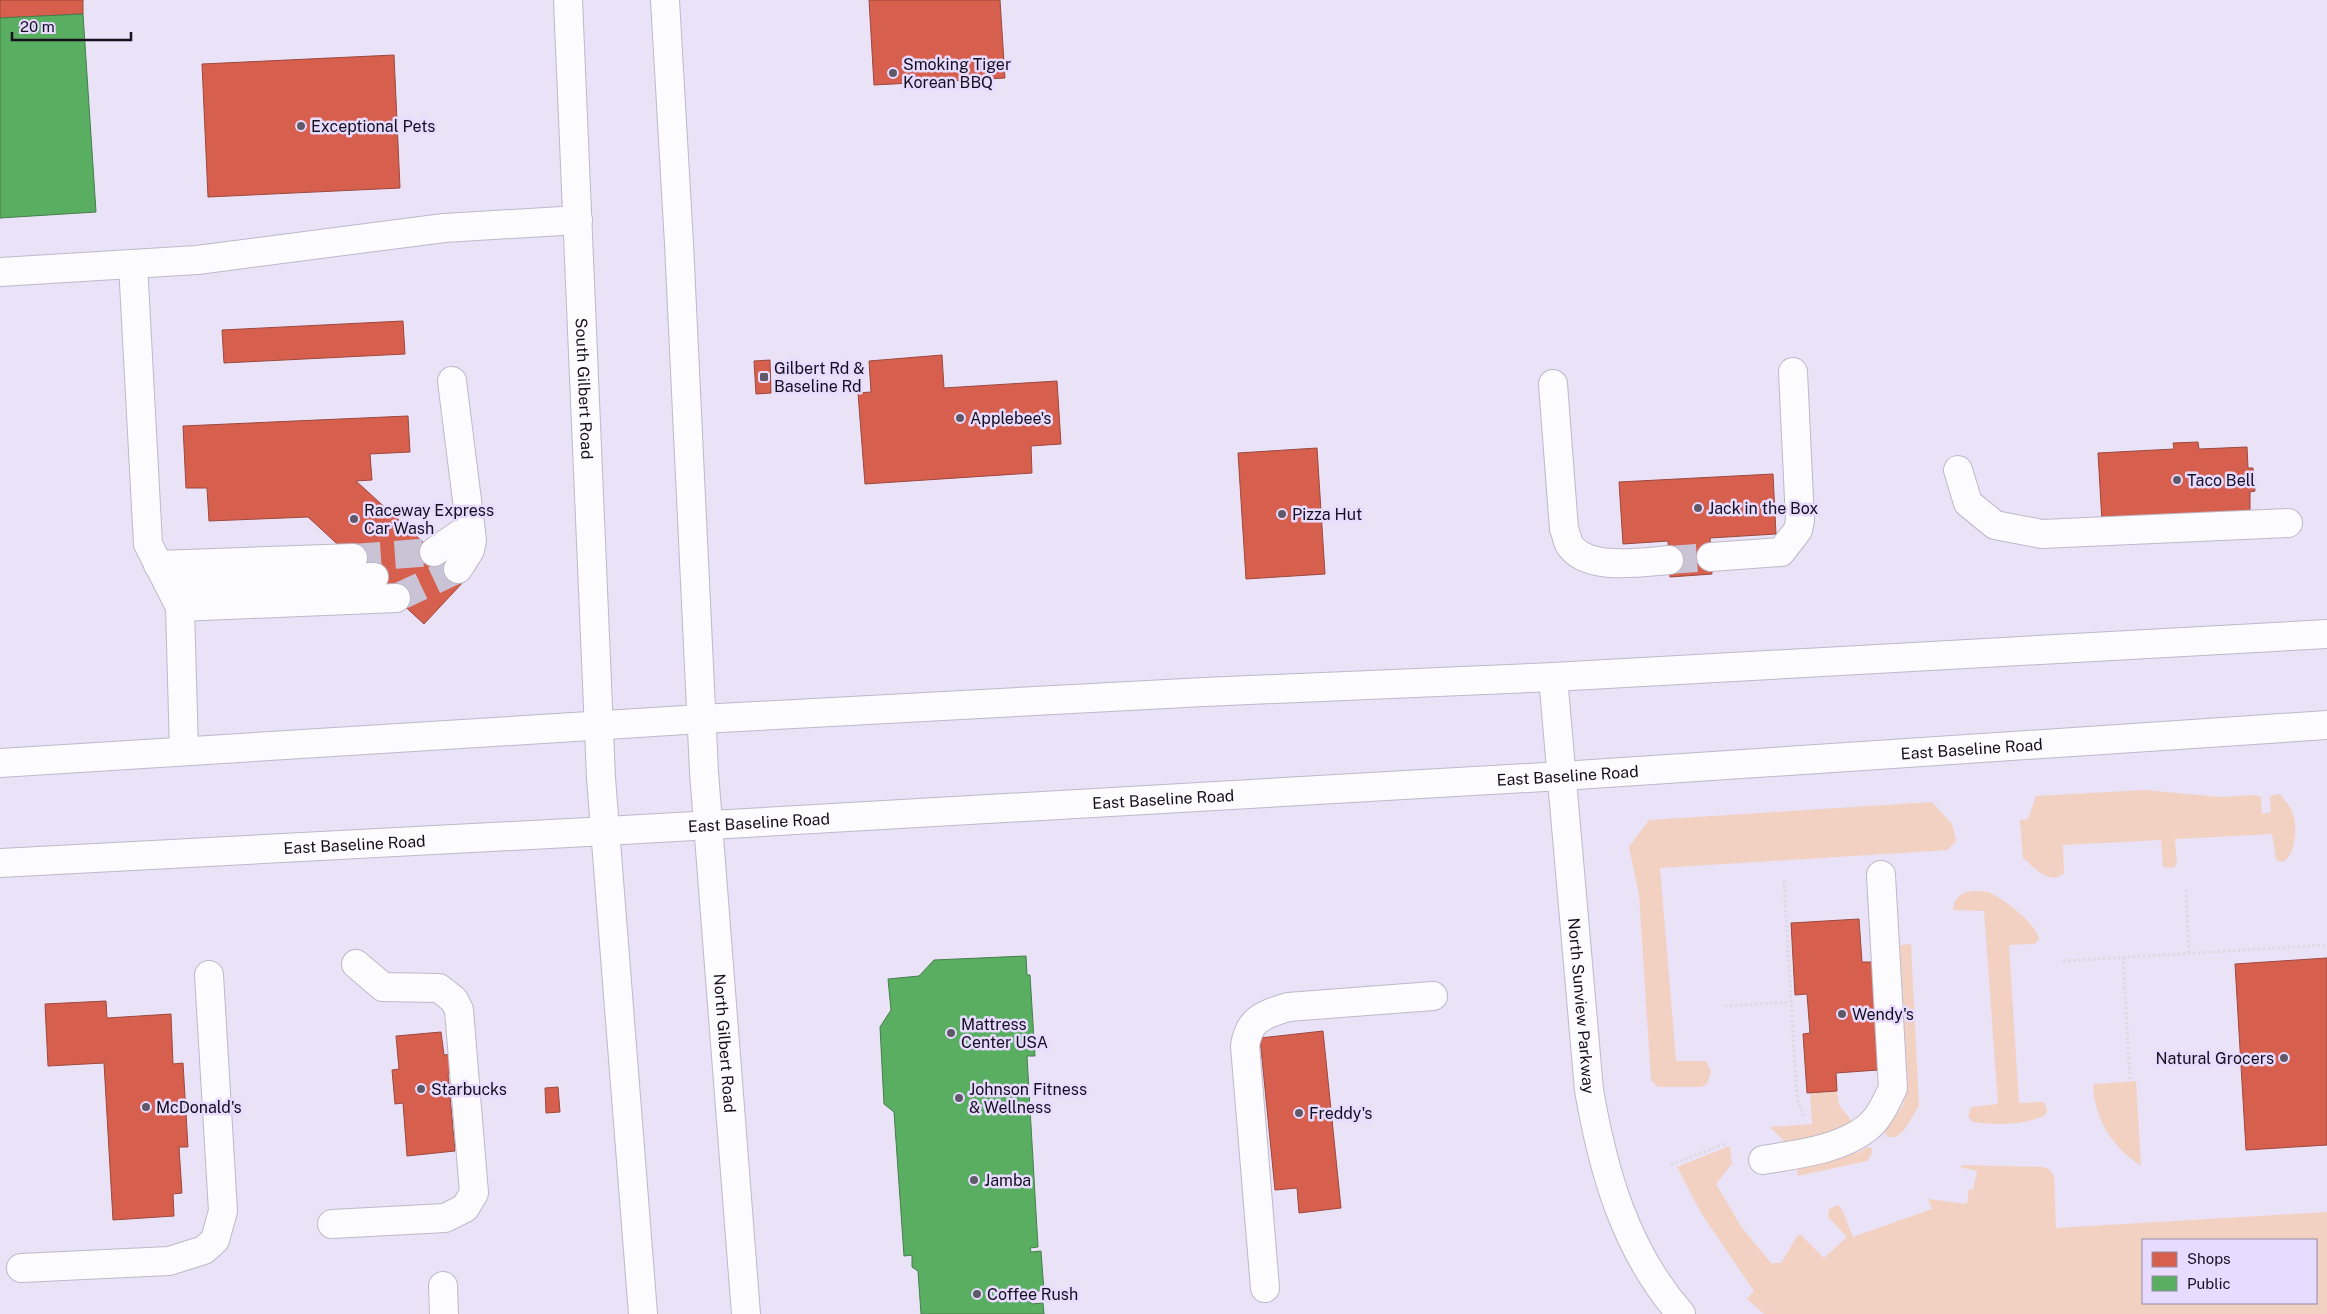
<svg xmlns="http://www.w3.org/2000/svg" width="2327" height="1314" font-family="'Public Sans',sans-serif">
<rect width="100%" height="100%" fill="#eae3f7"/>
<!-- green -->
<g fill="#f2d1c2" fill-rule="evenodd">
<path d="M2145 790 2219 797 2256 795 2261 797 2262 814 2271 812 2270 796 2280 794C2284 799 2289 805 2292 811 2298 823 2296 855 2283 862L2276 860 2272 834 2175 839 2177 864 2173 868 2163 867 2161 840 2063 845 2064 873C2049 886 2034 867 2023 858L2020 820 2028 819 2036 796Z"/>
<polygon points="1932,802 1952,824 1956,841 1948,850 1660,868 1676,1061 1706,1061 1711,1072 1707,1084 1701,1087 1658,1087 1651,1080 1639,895 1629,847 1649,820"/>
<path d="M1966 892C1974 891 1983 890 1990 893 2004 899 2037 924 2039 939L2035 944 2009 945 2019 1103 2044 1102 2047 1110 2045 1115C2024 1126 1995 1125 1972 1122L1968 1116 1971 1107 1998 1104 1984 911 1953 910C1953 902 1958 895 1966 892Z"/>
<polygon points="1911,944 1919,1106 1904,1130 1896,1137 1887,1137 1885,1131 1903,1105 1908,1086 1900,945"/>
<path d="M2136 1081 2141 1166C2112 1147 2096 1121 2093 1087L2095 1084Z"/>
<polygon points="1837,1091 1839,1105 1855,1125 1791,1142 1785,1142 1770,1127 1812,1124 1810,1093"/>
<path d="M1730 1146 1732 1164 1716 1184 1742 1228 1771 1263H1781L1798 1235H1801L1824 1258 1847 1237 1828 1217 1829 1209 1838 1205 1842 1209 1853 1237 1932 1209 1928 1199 1967 1204 1969 1189 1973 1190 1977 1171 1959 1167 1964 1165 2043 1167 2049 1169 2054 1176 2056 1228 2327 1212V1314H1764L1747 1299 1754 1291 1701 1213 1677 1167ZM2143 1240H2316V1303H2143Z"/>
<polygon points="1867,1147 1872,1148 1871,1156 1867,1161 1798,1176 1797,1168 1859,1152"/>
</g>
<!-- shops -->
<g fill="#d6604d" stroke="#9c483f">
<polygon points="0,0 83,0 83,14 0,18"/>
<polygon points="869,0 1000,0 1005,78 874,85"/>
<polygon points="394,55 400,188 208,197 202,64"/>
<polygon points="403,321 405,354 224,363 222,330"/>
<polygon points="942,355 944,388 1057,381 1061,444 1031,446 1032,473 865,484 858,393 871,392 869,361"/>
<polygon points="770,360 771,393 756,394 754,361"/>
<polygon points="408,416 410,452 370,454 372,480 356,481 448,565 458,569 465,580 424,624 308,517 209,521 207,488 186,488 183,426"/>
<polygon points="2198,442 2199,449 2247,447 2248,468 2253,468 2255,491 2250,492 2250,515 2102,522 2098,453 2174,449 2173,443"/>
<polygon points="1317,448 1325,574 1246,579 1238,453"/>
<polygon points="1773,474 1776,534 1710,538 1712,574 1670,577 1668,541 1623,544 1619,482"/>
<polygon points="1859,919 1862,962 1872,962 1878,1070 1836,1073 1837,1091 1807,1093 1803,1034 1810,1033 1807,994 1795,995 1791,923"/>
<polygon points="2327,958 2327,1145 2246,1150 2235,964"/>
<polygon points="106,1001 107,1018 171,1014 173,1064 183,1063 188,1147 179,1147 182,1193 173,1194 174,1216 113,1220 104,1063 48,1066 45,1004"/>
<polygon points="1323,1031 1341,1208 1299,1213 1297,1188 1275,1190 1260,1038"/>
<polygon points="441,1032 444,1055 452,1054 454,1073 448,1074 455,1151 407,1156 403,1103 395,1104 392,1070 399,1069 396,1036"/>
<polygon points="558,1087 560,1112 546,1113 545,1088"/>
</g>
<!-- public -->
<g fill="#5aae61" stroke="#457e4d">
<polygon points="83,14 96,212 0,218 0,18"/>
<polygon points="1026,956 1027,975 1030,975 1035,1056 1027,1056 1038,1247 1030,1248 1031,1252 1041,1251 1044,1291 1030,1291 1031,1304 1043,1303 1044,1314 921,1314 918,1271 912,1267 912,1255 904,1256 894,1112 884,1104 880,1027 891,1010 888,979 919,976 934,960"/>
</g>
<g fill="none" stroke-linecap="round" stroke-linejoin="round">
<!-- minor-tunnel -->
<g stroke="#cac3d6" stroke-width="28" stroke-dasharray="28 14" stroke-linecap="butt">
<polyline points="353,558 434,552"/>
<polyline points="1669,560 1711,557"/>
<polyline points="396,598 458,569"/>
</g>
<!-- minor casing -->
<g stroke="#beb8c9" stroke-width="30">
<g id="minor">
<polyline points="133,264 148,544 180,607 184,751"/>
<polyline points="0,272 197,260 444,228 578,220"/>
<polyline points="452,381 472,540 470,550 458,569"/>
<path d="M1553 384 1564 529C1566 533 1567 540 1569 544 1586 572 1642 562 1669 560"/>
<polyline points="1958,470 1968,503 1995,525 2042,534 2288,523"/>
<polyline points="434,552 470,527"/>
<polyline points="1711,557 1781,552 1798,530 1800,520 1793,372"/>
<polyline points="158,565 353,558"/>
<polyline points="169,585 374,577"/>
<polyline points="180,607 396,598"/>
<path id="s1" d="M1553 677 1589 1090C1603 1171 1625 1250 1681 1314"/>
<path d="M1763 1160C1798 1154 1839 1150 1867 1128 1880 1118 1886 1102 1893 1088L1881 875"/>
<polyline points="332,1224 445,1218 465,1208 474,1193 459,1010 454,1000 439,988 383,987 356,964"/>
<polyline points="21,1268 169,1261 204,1250 215,1240 223,1211 209,975"/>
<polyline points="443,1286 444,1314"/>
<path d="M1265 1288 1245 1046C1249 1018 1264 1015 1288 1007L1433 996"/>
</g>
</g>
<!-- major casing -->
<g stroke="#beb8c9" stroke-width="30">
<g id="major">
<path id="s2" d="M568 0 601 778 643 1314"/>
<path id="s3" d="M665 0 679 244 704 772 746 1314"/>
<polyline points="0,763 701,719 1204,692 1553,677 2327,634"/>
<path id="s4" d="M0 863 606 831 1562 776 2327 725"/>
</g>
</g>
<!-- path -->
<g stroke="#dcdae1" stroke-width="3" stroke-dasharray="2.5 2.5" stroke-linecap="butt">
<polyline points="1784,880 1796,1084 1798,1101 1804,1117"/>
<polyline points="2186,890 2189,953"/>
<polyline points="2123,957 2130,1079"/>
<polyline points="2063,961 2327,945"/>
<polyline points="1725,1006 1791,1002"/>
<polyline points="1671,1165 1727,1143"/>
</g>
<!-- minor -->
<use href="#minor" stroke="#fcfbfe" stroke-width="28"/>
<!-- major -->
<use href="#major" stroke="#fcfbfe" stroke-width="28"/>
</g>
<!-- markers -->
<g fill="#60596a" stroke="#e7dbff" stroke-width="2">
<circle cx="893" cy="73" r="5"/>
<circle cx="301" cy="126" r="5"/>
<rect x="759" y="372" width="10" height="10" rx="2.5"/>
<circle cx="960" cy="418" r="5"/>
<circle cx="2177" cy="480" r="5"/>
<circle cx="1698" cy="508" r="5"/>
<circle cx="1282" cy="514" r="5"/>
<circle cx="354" cy="519" r="5"/>
<circle cx="1842" cy="1014" r="5"/>
<circle cx="951" cy="1033" r="5"/>
<circle cx="2284" cy="1058" r="5"/>
<circle cx="421" cy="1089" r="5"/>
<circle cx="959" cy="1098" r="5"/>
<circle cx="146" cy="1107" r="5"/>
<circle cx="1299" cy="1113" r="5"/>
<circle cx="974" cy="1180" r="5"/>
<circle cx="977" cy="1294" r="5"/>
</g>
<g text-anchor="middle" dominant-baseline="central" stroke-width="5" stroke-linejoin="round" paint-order="stroke">
<!-- poi labels -->
<g font-size="16" fill="#150f1e" stroke="#e7dbff" text-anchor="start">
<text x="903" y="64">Smoking Tiger<tspan x="903" dy="18">Korean BBQ</tspan></text>
<text x="311" y="126">Exceptional Pets</text>
<text x="774" y="368">Gilbert Rd &amp;<tspan x="774" dy="18">Baseline Rd</tspan></text>
<text x="970" y="418">Applebee's</text>
<text x="2187" y="480">Taco Bell</text>
<text x="1708" y="508">Jack in the Box</text>
<text x="364" y="510">Raceway Express<tspan x="364" dy="18">Car Wash</tspan></text>
<text x="1292" y="514">Pizza Hut</text>
<text x="1852" y="1014">Wendy's</text>
<text x="961" y="1024">Mattress<tspan x="961" dy="18">Center USA</tspan></text>
<text x="2274" y="1058" text-anchor="end">Natural Grocers</text>
<text x="431" y="1089">Starbucks</text>
<text x="969" y="1089">Johnson Fitness<tspan x="969" dy="18">&amp; Wellness</tspan></text>
<text x="156" y="1107">McDonald's</text>
<text x="1309" y="1113">Freddy's</text>
<text x="984" y="1180">Jamba</text>
<text x="987" y="1294">Coffee Rush</text>
</g>
<!-- street labels -->
<g font-size="16" fill="#150f1e" stroke="#e7dbff">
<text stroke="none"><textPath href="#s2" startOffset="389">South Gilbert Road</textPath></text>
<text stroke="none"><textPath href="#s4" startOffset="1975">East Baseline Road</textPath></text>
<text stroke="none"><textPath href="#s4" startOffset="1570">East Baseline Road</textPath></text>
<text stroke="none"><textPath href="#s4" startOffset="1165">East Baseline Road</textPath></text>
<text stroke="none"><textPath href="#s4" startOffset="760">East Baseline Road</textPath></text>
<text stroke="none"><textPath href="#s4" startOffset="355">East Baseline Road</textPath></text>
<text stroke="none"><textPath href="#s1" startOffset="330">North Sunview Parkway</textPath></text>
<text stroke="none"><textPath href="#s3" startOffset="1045">North Gilbert Road</textPath></text>
</g>
</g>
<!-- legend -->
<rect x="2142" y="1239" width="175" height="65" fill="#e7dbff" stroke="#9389a5"/>
<rect x="2152" y="1252" width="25" height="15" fill="#d6604d" stroke="#9389a5"/>
<text x="2187" y="1264" font-size="15" fill="#150f1e">Shops</text>
<rect x="2152" y="1276" width="25" height="15" fill="#5aae61" stroke="#9389a5"/>
<text x="2187" y="1289" font-size="15" fill="#150f1e">Public</text>
<!-- scale -->
<path d="M12 32v8h119v-8" fill="none" stroke="#150f1e" stroke-width="2.5"/>
<text x="20" y="32" font-size="15" fill="#150f1e" stroke="#e7dbff" stroke-width="4" paint-order="stroke">20 m</text>
</svg>
